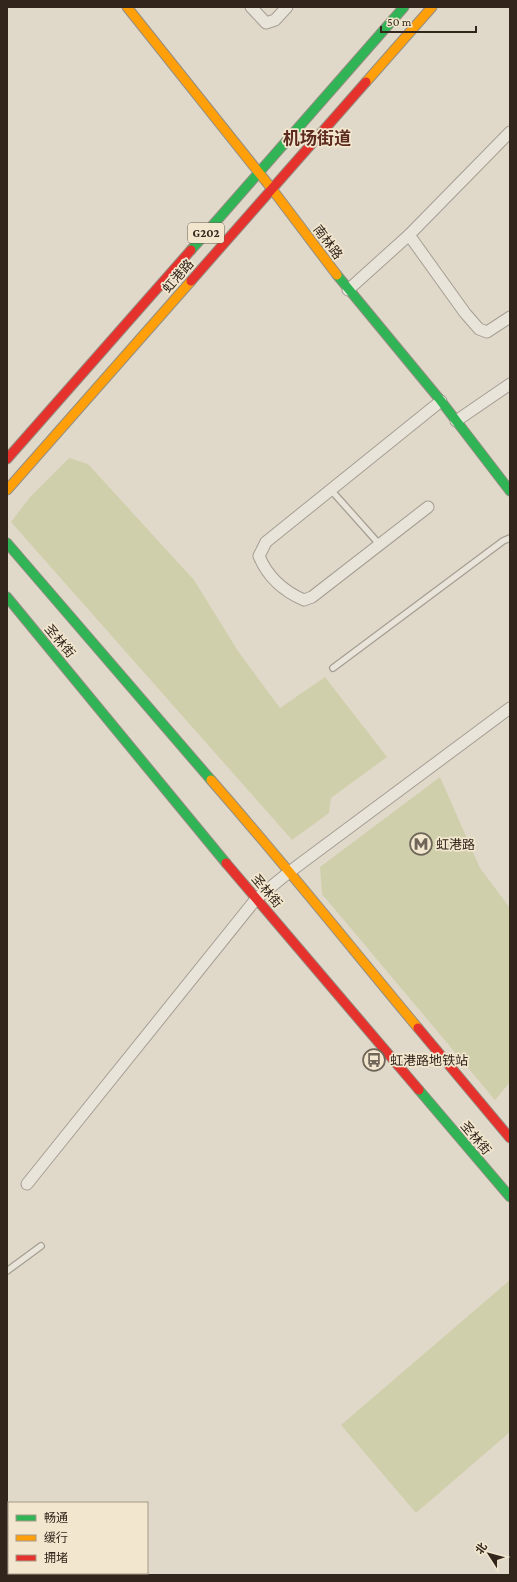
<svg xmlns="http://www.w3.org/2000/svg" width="517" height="1582" font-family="'Crimson Pro','Noto Sans SC',serif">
<rect width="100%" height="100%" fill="#e0d9c9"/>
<!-- green -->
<g fill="#d0cfac">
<polygon points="69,458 88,464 194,580 238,651 280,708 325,677 387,757 331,798 329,813 292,840 11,522 30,497"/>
<polygon points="440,777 480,868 510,908 510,1082 495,1100 322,894 320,867"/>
<polygon points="510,1280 510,1432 416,1513 341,1425"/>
</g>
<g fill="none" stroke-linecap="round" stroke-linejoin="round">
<!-- lane casing -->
<g stroke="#a59e93" stroke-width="8">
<g id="lane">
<polyline points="331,490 380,545"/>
<polyline points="333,668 503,541 510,538"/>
<polyline points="7,1271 41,1246"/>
</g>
</g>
<!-- street casing -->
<g stroke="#a59e93" stroke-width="13">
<g id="street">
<polyline points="251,7 266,23 275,20 287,7"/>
<polyline points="409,235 465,313 479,329 487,332 510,317"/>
<polyline points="348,290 409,235 510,132"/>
<polyline points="456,421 510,384"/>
<path d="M428 507 312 597 304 600C283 591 268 578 259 556L266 542 441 401"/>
<polyline points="27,1184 256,899 288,873 510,708"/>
</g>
</g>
<!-- fast casing -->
<g stroke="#948d83" stroke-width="11">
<g id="fast">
<polyline points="191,250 404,7"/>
<polyline points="337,275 441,401 510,491"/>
<polyline points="7,543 211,780"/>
<polyline points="7,597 226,863"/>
<polyline points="419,1090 510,1197"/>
</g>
</g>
<!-- slow casing -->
<g stroke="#948d83" stroke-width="11">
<g id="slow">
<polyline points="127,7 272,189 337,275"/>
<polyline points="366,82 432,7"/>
<polyline points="7,490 191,281"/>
<path d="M211 780C282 861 349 945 418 1028"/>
</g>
</g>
<!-- jam casing -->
<g stroke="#948d83" stroke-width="11">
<g id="jam">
<polyline points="191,281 366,82"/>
<polyline points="7,459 191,250"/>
<polyline points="226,863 419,1090"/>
<polyline points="418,1028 510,1138"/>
</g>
</g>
<!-- lane -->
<use href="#lane" stroke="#e8e4da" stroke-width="5.5"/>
<!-- street -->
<use href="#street" stroke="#e8e4da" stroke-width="11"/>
<!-- fast -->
<use href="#fast" stroke="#30b455" stroke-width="9"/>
<!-- slow -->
<use href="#slow" stroke="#ff9f0a" stroke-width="9"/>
<!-- jam -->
<use href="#jam" stroke="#e5322d" stroke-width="9"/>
</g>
<!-- icons -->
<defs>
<g id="metro-ring" transform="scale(1.15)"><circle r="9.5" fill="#f2e7ce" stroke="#6f6559" stroke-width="1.5"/><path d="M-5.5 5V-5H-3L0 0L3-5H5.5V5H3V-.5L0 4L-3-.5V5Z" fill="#6f6559"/></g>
<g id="bus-ring" transform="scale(1.15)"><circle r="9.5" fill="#f2e7ce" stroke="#6f6559" stroke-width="1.5"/><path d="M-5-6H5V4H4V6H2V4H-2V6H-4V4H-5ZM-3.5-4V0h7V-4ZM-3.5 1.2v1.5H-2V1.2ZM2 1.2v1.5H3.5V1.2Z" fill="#6f6559"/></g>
</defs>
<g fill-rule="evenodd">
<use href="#metro-ring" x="421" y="844"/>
<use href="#bus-ring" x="374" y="1060"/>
</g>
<g text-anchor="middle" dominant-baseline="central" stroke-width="3.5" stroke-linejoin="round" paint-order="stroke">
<!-- shield labels -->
<rect fill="#f2e7ce" stroke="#6c6051" stroke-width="1" x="188" y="223" width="36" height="20" rx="3"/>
<g font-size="12" font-weight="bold" fill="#32261c">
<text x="206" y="233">G202</text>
</g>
<!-- street labels -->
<g font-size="13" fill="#32261c" stroke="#f2e7ce">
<text transform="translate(328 242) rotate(53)">南林路</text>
<text transform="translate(178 276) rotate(-49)">虹港路</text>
<text transform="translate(60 641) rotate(50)">圣林街</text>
<text transform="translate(267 891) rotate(50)">圣林街</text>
<text transform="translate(476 1138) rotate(50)">圣林街</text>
</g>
<!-- poi labels -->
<g font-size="13" fill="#32261c" stroke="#f2e7ce" text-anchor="start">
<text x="436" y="844">虹港路</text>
<text x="390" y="1060">虹港路地铁站</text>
</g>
<!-- district labels -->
<g font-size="17" font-weight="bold" fill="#5c2a1e" stroke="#f2e7ce">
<text x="317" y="138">机场街道</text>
</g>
</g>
<!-- border -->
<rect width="517" height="1582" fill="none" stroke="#32261c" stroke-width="16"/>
<!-- legend -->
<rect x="8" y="1502" width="140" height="72" fill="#f2e7ce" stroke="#a59a87"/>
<rect x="16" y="1515" width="20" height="6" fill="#30b455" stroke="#a59a87"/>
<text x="44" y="1522" font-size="12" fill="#32261c">畅通</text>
<rect x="16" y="1535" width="20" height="6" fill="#ff9f0a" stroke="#a59a87"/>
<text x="44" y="1542" font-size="12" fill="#32261c">缓行</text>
<rect x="16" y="1555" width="20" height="6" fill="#e5322d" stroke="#a59a87"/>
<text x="44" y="1562" font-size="12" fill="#32261c">拥堵</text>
<!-- north arrow -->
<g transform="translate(489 1554) rotate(306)" stroke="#f2e7ce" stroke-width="3" paint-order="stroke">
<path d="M0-3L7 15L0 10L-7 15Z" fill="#32261c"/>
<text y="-6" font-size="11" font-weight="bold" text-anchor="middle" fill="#32261c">北</text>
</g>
<!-- scale -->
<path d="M381 26v6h95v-6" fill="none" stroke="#32261c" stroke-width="2"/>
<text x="387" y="26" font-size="12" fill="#32261c" stroke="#f2e7ce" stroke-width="3" paint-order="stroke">50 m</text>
</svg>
